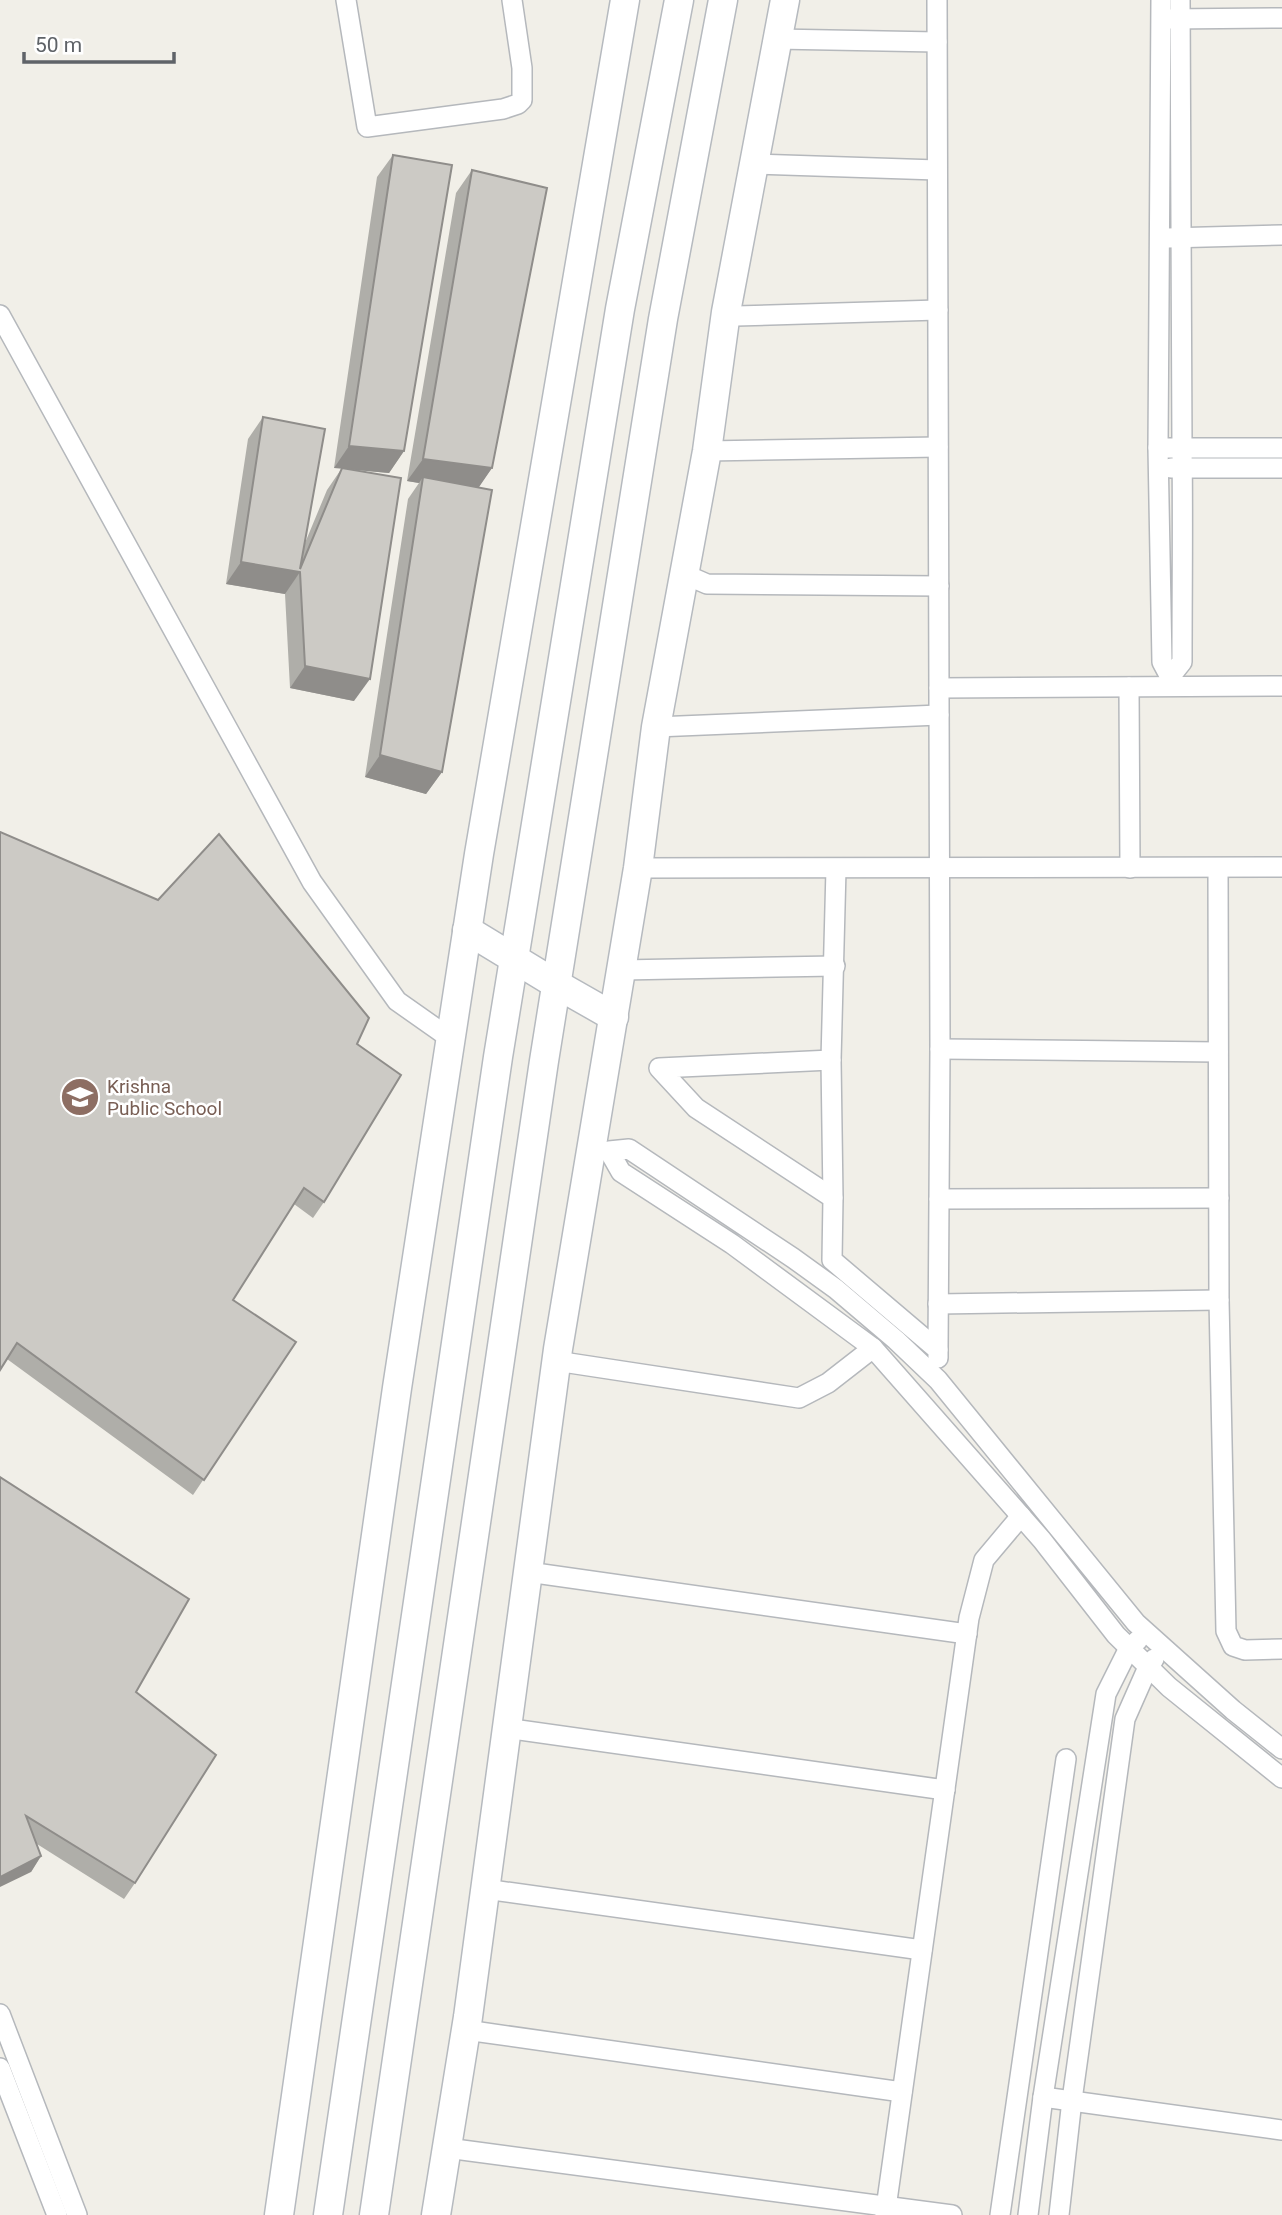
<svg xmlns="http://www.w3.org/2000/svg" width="1282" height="2215" font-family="Roboto,sans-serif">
<rect width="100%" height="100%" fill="#f1efe8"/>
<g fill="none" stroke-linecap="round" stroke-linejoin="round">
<!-- street casing -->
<g stroke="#b5b8bc" stroke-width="22">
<g id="street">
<polyline points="346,0 367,127 503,109 518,104 522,100 522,68 512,0"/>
<polyline points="937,0 940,1049 938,1350"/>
<path d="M1180 0C1180 149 1182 299 1182 448 1183 519 1182 591 1182 662L1170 677 1162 662 1158 448H1282"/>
<polyline points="1169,19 1282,18"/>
<polyline points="776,39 937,42"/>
<polyline points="753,164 937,170"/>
<polyline points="1168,238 1282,235"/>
<polyline points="726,312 736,316 938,310"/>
<polyline points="0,315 312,882 397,1001 451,1039"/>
<polyline points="1158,448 1161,0"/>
<polyline points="707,451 938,447"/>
<polyline points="1171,468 1282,468"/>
<polyline points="684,574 707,584 939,586"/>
<polyline points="1129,687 1130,868"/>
<polyline points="939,688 1282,686"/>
<polyline points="656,727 939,715"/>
<polyline points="638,868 1282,867"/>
<polyline points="1218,868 1219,1300 1226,1631 1233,1646 1245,1650 1282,1649"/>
<polyline points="836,869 831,1060 659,1068 696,1108 833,1198 832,1260 938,1350 938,1358"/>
<polyline points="622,970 835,966"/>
<polyline points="940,1049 1218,1052"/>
<polyline points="831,1060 833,1198"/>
<polyline points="939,1199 1219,1198"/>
<polyline points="938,1304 1219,1300"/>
<polyline points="556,1361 799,1398 828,1383 873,1348"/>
<polyline points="528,1572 967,1634"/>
<polyline points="506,1728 945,1790"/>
<polyline points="1282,1749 1233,1710 1136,1623 938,1380 896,1340 836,1289 793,1258 629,1149 609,1151 621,1172 732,1244 873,1348 1042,1540 1116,1635 1169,1687 1282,1778"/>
<polyline points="485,1889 922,1950"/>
<polyline points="0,2014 77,2215"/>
<polyline points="466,2030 902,2092"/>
<polyline points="0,2068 57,2215"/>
<polyline points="1043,2097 1282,2130"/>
<polyline points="447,2148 952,2215"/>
<polyline points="885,2215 969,1618 984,1560 1021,1516"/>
<polyline points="1000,2215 1066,1759"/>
<polyline points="1028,2215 1043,2097 1106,1694 1129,1648 1138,1640"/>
<polyline points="1059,2215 1072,2100 1125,1719 1148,1667 1154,1659"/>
</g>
</g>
<!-- secondary casing -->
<g stroke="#b6babf" stroke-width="31">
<g id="secondary">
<polyline points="467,930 556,984 614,1017"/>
<polyline points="279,2215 397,1388 479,854 625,0"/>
<polyline points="328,2215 498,1057 620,309 679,0"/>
<polyline points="374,2215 544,1061 663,319 723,0"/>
<polyline points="436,2215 468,2017 558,1349 638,868 656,727 707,451 726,312 785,0"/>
</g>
</g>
<!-- street -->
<use href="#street" stroke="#fff" stroke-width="19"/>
<!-- secondary -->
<use href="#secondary" stroke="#fff" stroke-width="28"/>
</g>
<!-- wall -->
<g fill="#afaea9">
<polygon points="393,155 404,451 389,473 346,469 354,701 290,688 285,594 226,584 248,439 263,417 305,543 327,490 342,468 334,468 377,177"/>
<polygon points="472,170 492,468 478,487 442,772 426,794 365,777 408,499 419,483 407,481 456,193"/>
<polygon points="0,832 357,1044 324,1202 313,1218 294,1204 233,1300 296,1342 193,1495 7,1359"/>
<polygon points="0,1477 136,1692 135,1883 124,1899 37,1844 41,1856 31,1872"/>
</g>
<!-- shaded-wall -->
<g fill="#8f8d8a">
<polygon points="349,446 404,451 389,473 334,468"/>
<polygon points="423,459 492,468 477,490 423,477 419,483 407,481"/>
<polygon points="241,562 300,572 285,594 226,584"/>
<polygon points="305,666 370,679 354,701 290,688"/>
<polygon points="380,755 442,772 426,794 365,777"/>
<polygon points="41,1856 31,1872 0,1887 0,1877"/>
</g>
<!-- building -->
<g fill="#cccac5" stroke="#8f8d8a" stroke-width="2">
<polygon points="393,155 452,165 404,451 349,446"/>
<polygon points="472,170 547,188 492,468 423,459"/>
<polygon points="263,417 325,429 300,569 342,468 401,478 370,679 305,666 300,572 241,562"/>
<polygon points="423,477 492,490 442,772 380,755"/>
<polygon points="0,832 158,900 219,834 369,1018 357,1044 401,1075 324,1202 304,1188 233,1300 296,1342 204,1480 17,1343 0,1370"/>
<polygon points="0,1477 189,1599 136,1692 216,1755 135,1883 26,1816 41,1856 0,1877"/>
</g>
<!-- icons -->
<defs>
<g id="school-disc" transform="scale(2.0125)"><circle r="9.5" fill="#8d6e63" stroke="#fff"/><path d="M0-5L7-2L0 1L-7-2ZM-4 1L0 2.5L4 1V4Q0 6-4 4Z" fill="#fff"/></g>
</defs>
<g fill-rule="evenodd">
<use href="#school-disc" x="80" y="1097"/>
</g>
<g text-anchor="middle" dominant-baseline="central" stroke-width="5" stroke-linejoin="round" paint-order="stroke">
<!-- education labels -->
<g font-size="19" fill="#785e54" stroke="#fff" text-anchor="start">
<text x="107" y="1086">Krishna<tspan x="107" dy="22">Public School</tspan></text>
</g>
</g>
<!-- scale -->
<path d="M24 52v10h150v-10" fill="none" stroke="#5f6368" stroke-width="3.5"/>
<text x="35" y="52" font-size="21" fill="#5f6368" stroke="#ffffff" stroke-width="5" paint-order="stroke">50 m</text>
</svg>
